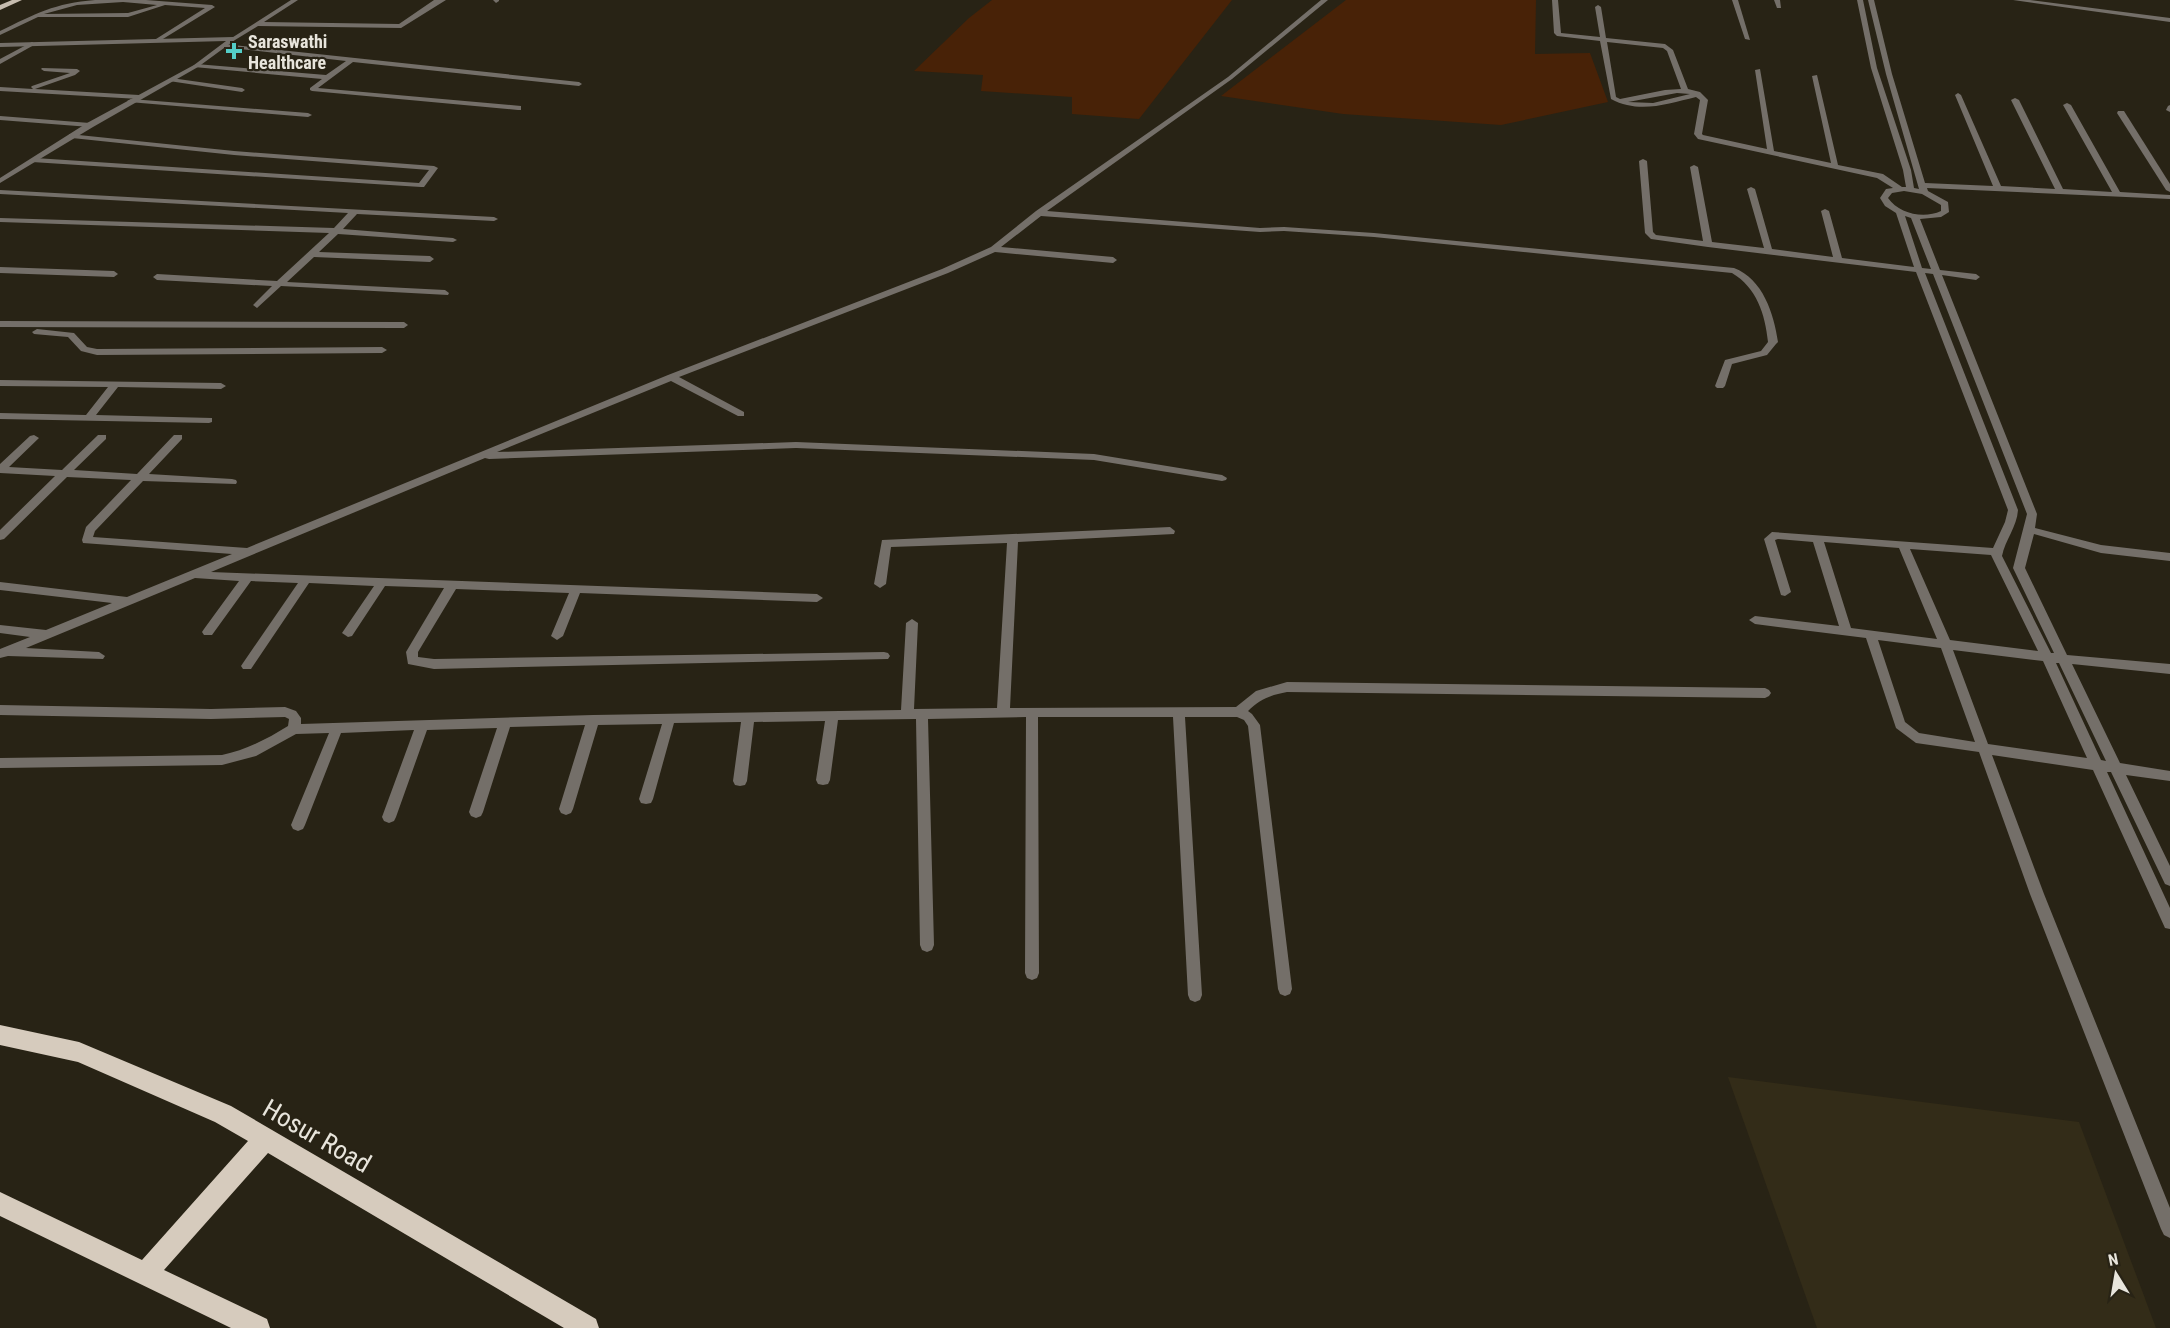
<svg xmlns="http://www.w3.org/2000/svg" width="2170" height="1328" font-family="'Roboto Condensed',sans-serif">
<rect width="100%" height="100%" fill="#282315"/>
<!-- built -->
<polygon fill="#332c18" points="1728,1077 2079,1122 2156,1328 1817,1328"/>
<!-- green -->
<g fill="#482207">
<polygon points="992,0 1232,0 1139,119 1072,114 1072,97 981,91 983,75 914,71 969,18"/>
<polygon points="1346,0 1536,0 1535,54 1590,53 1608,102 1501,125 1343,114 1221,96"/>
</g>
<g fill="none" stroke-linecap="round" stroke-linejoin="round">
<!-- minor -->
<g fill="#746f69" fill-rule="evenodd">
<path d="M95 0H146L212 5 215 7 158 42 156 41V39L205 8 165 5 128 17H38L0 35V31C35 14 55 3 95 0ZM123 2 157 5 128 13 44 14 77 5Z"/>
<polygon points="291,0 298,0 264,22 399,24 434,0 446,0 401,28 258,26 235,40 230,39"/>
<polygon points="493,0 499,0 499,1 496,3"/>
<path d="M1321 0H1328L1232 79 1047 211 1260 228 1284 227 1374 233 1734 268C1763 279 1774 314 1778 342L1776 344 1767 355 1732 364 1725 386 1723 388H1717L1715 386 1725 360 1761 351 1768 342C1765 314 1757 288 1732 273L1374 237 1284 231 1260 232 1041 216 1001 247 1113 257 1117 260 1113 263 995 252 948 273 679 377 744 412V416H738L671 381 497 452 796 442 1094 454 1222 475 1227 478 1226 480 1222 481 1094 460 796 448 489 459 485 458 211 572 817 594 823 598 817 602 580 593 563 636 557 640 551 636 569 593 456 589 418 652V657L434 659 884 652 888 653 890 656 888 659 434 669 408 664 406 652 444 588 385 586 352 636 348 637 342 633 374 586 309 583 251 669H243L241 666 243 663 298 583 251 581 212 635H204L202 632 204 629 239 581 195 578 26 648 99 652 105 656 103 659 8 656 0 658V649L30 637 0 633V625L46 630 112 603 0 590V582L127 597 232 554 83 543 82 540 86 527 131 480 67 477 4 539 0 540V530L55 476 0 473V464L30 436 34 435 39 438 9 467 62 470 98 435H106V439L74 470 137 474 174 435H182V439L149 474 232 479 236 480 237 482 236 484 143 481 95 531 93 537 247 548 668 375 942 269 991 247 1036 211 1228 77Z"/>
<path d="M1552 0H1558L1561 33 1600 37 1595 7 1598 5 1601 7 1606 38 1665 44 1673 50 1688 89 1700 92 1708 100 1702 134 1703 135 1767 149 1755 70 1760 69 1774 151 1831 163 1812 76 1817 75 1838 165 1883 174 1902 187H1906L1903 170 1871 68 1857 0H1863L1877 68 1911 170 1914 188 1919 189 1886 74 1868 0H1874L1892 74 1925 183 1993 186 1955 95 1958 93 1961 95 2001 186 2055 189 2011 100 2015 98 2019 100 2063 189 2112 192 2063 105 2067 103 2071 105 2120 192 2170 195V199L1927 188 1928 191 1948 202 1949 212 1941 217 1920 219 1940 270 1976 274 1980 277 1976 280 1942 275 2037 514 2035 528 2101 545 2170 553V561L2101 553 2034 534 2025 568 2067 655 2170 664V674L2072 664 2120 763 2170 771V781L2126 775 2170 866V886L2165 884 2111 772H2107L2170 908V929L2165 928 2093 770 1992 755 2044 894 2170 1208V1238L2164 1235 2161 1229 2030 894 1979 752 1916 743 1896 728 1866 638 1755 624 1749 620 1755 616 1839 626 1813 542 1778 539 1775 540 1791 592 1785 596 1781 595 1764 539 1772 532 1993 548 2005 522 2008 510 1916 272 1708 247 1651 239 1645 233 1639 161 1643 159 1647 161 1653 232 1656 235 1703 241 1690 167 1694 165 1698 167 1712 242 1764 248 1747 189 1751 187 1755 189 1772 249 1833 257 1821 211 1825 209 1829 211 1842 258 1914 267 1896 213 1885 206 1880 198 1886 189 1893 188 1877 178 1698 139 1694 134 1700 100 1696 97C1667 104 1639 114 1611 99L1600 41 1557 36 1554 33ZM1607 42 1663 48 1667 51 1681 89 1665 90 1620 99 1616 97ZM1677 93 1690 94 1653 103 1628 102ZM1904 191 1922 194 1941 205V211C1924 219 1899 214 1888 198L1892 193ZM1905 216 1911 218 1931 269 1922 268ZM1925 273 1933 274 2027 514 2013 568 2054 653H2051L2002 556C2005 540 2017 527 2018 510ZM1824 542 1899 548 1937 639 1851 628ZM1910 549 1991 555 2038 651 1950 640ZM1878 640 1941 648 1975 742 1919 733 1905 722ZM1953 650 2043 661 2087 758 1988 744ZM2056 663H2059L2106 761 2101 760Z"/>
<polygon points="1732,0 1738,0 1750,40 1745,39"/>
<polygon points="1774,0 1780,0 1781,8 1777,8"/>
<polygon points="2013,0 2030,0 2170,18 2170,22"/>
<polygon points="32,42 35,44 34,45 0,64 0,59"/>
<polygon points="224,44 579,82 582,84 579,86 353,62 318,88 521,106 521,110 518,110 312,91 310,90 310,88 322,79 194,67 193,66 196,64 326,75 346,61 222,47 221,46"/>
<polygon points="42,68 77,69 80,71 75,75 35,89 139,95 142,97 139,99 0,91 0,87 33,89 31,87 32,86 70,73 44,71 41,69"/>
<polygon points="171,78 242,88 245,90 242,92 169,81 168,80"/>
<polygon points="131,99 308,113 312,115 308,117 129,102 127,101"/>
<polygon points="2170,105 2170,112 2166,110 2168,106"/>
<polygon points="2118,111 2124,111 2170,184 2170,192 2166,190 2117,113"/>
<polygon points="0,116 90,123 94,125 90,127 0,120"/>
<polygon points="69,134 234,151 434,166 438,168 424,187 421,187 32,162 32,158 35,158 419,183 429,170 234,155 72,138 69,138"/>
<polygon points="0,190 494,217 498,219 494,221 357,214 343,229 453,238 457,240 453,242 338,234 319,252 430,256 434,259 430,262 314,257 287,282 445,290 449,293 448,295 281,286 257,308 253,305 272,286 157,280 153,277 157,274 277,281 329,233 0,222 0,218 334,228 348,213 0,194"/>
<polygon points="0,267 114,271 118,274 114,277 0,273"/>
<polygon points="0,321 404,322 408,325 404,328 0,327"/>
<polygon points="37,329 74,333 87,347 97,349 382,347 387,350 382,353 97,355 81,351 68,337 34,334 32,332"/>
<polygon points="0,380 221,383 226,386 221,389 118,387 96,415 212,418 212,422 209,423 0,419 0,413 86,415 108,387 0,386"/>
<path d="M1170 527 1175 531 1174 534 1018 542 1010 708 1236 707 1256 691 1287 682 1765 688 1769 690 1771 693 1769 696 1765 698 1287 692C1271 695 1260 699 1248 711L1252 714 1260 725 1292 989 1290 994 1285 996 1280 994 1278 989 1248 726 1244 720 1237 717H1185L1202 995 1200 1000 1195 1002 1190 1000 1188 995 1173 717H1038L1039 973 1037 978 1032 980 1027 978 1025 973 1026 717 928 719 934 945 932 950 927 952 922 950 920 945 916 719 838 720 830 780 828 784 823 785 818 784 816 780 825 721 754 722 747 781 745 785 740 786 735 785 733 781 741 722 674 723 653 799 651 803 646 804 641 803 639 799 662 724 598 725 573 809 571 813 566 815 561 813 559 809 585 725 510 727 483 812 481 816 476 818 471 816 469 812 497 728 427 730 396 817 394 821 389 823 384 821 382 817 414 730 341 733 305 825 303 829 298 831 293 829 291 825 329 733 296 734 256 756 222 765 0 768V758L222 755C246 750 267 739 288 726L289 719 285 717 211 719 0 715V705L211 709 285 707 296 711 301 718V724L593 715 901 710 906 623 912 619 918 623 914 709 997 708 1007 543 891 547 886 584 880 588 874 584 882 540Z"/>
</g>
<!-- tertiary -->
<polygon fill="#746f69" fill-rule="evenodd" points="233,37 235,38 235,40 198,67 93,127 0,183 0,178 87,123 194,65 226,41 0,47 0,43"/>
<!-- primary -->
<polygon fill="#c6bcaf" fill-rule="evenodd" points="12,0 22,0 0,10 0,5"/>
<!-- trunk -->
<polygon fill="#d6cbbd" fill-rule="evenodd" points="0,1025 79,1042 231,1106 596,1319 599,1328 564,1328 268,1153 164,1270 267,1319 270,1328 231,1328 0,1216 0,1192 142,1260 248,1141 215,1122 78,1062 0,1045"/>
</g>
<!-- markers -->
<path fill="#54cdc7" stroke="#282315" stroke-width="2" d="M231 42h6v6h6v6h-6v6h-6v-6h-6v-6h6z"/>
<g text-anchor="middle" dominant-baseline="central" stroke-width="4.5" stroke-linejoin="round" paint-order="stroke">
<!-- far-poi labels -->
<g font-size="18" font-weight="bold" fill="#e8e5dc" stroke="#282315" text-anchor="start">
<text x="248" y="41">Saraswathi<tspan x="248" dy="21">Healthcare</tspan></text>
</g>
<!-- near-street labels -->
<g font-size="26" fill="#e8e5dc" stroke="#282315">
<text transform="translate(317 1136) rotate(30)">Hosur Road</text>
</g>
</g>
<!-- north arrow -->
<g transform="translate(2116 1274) rotate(349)" stroke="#282315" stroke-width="4.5" paint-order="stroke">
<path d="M0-4.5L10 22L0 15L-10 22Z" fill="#e8e5dc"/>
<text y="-9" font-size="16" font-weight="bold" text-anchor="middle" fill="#e8e5dc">N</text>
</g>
</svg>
